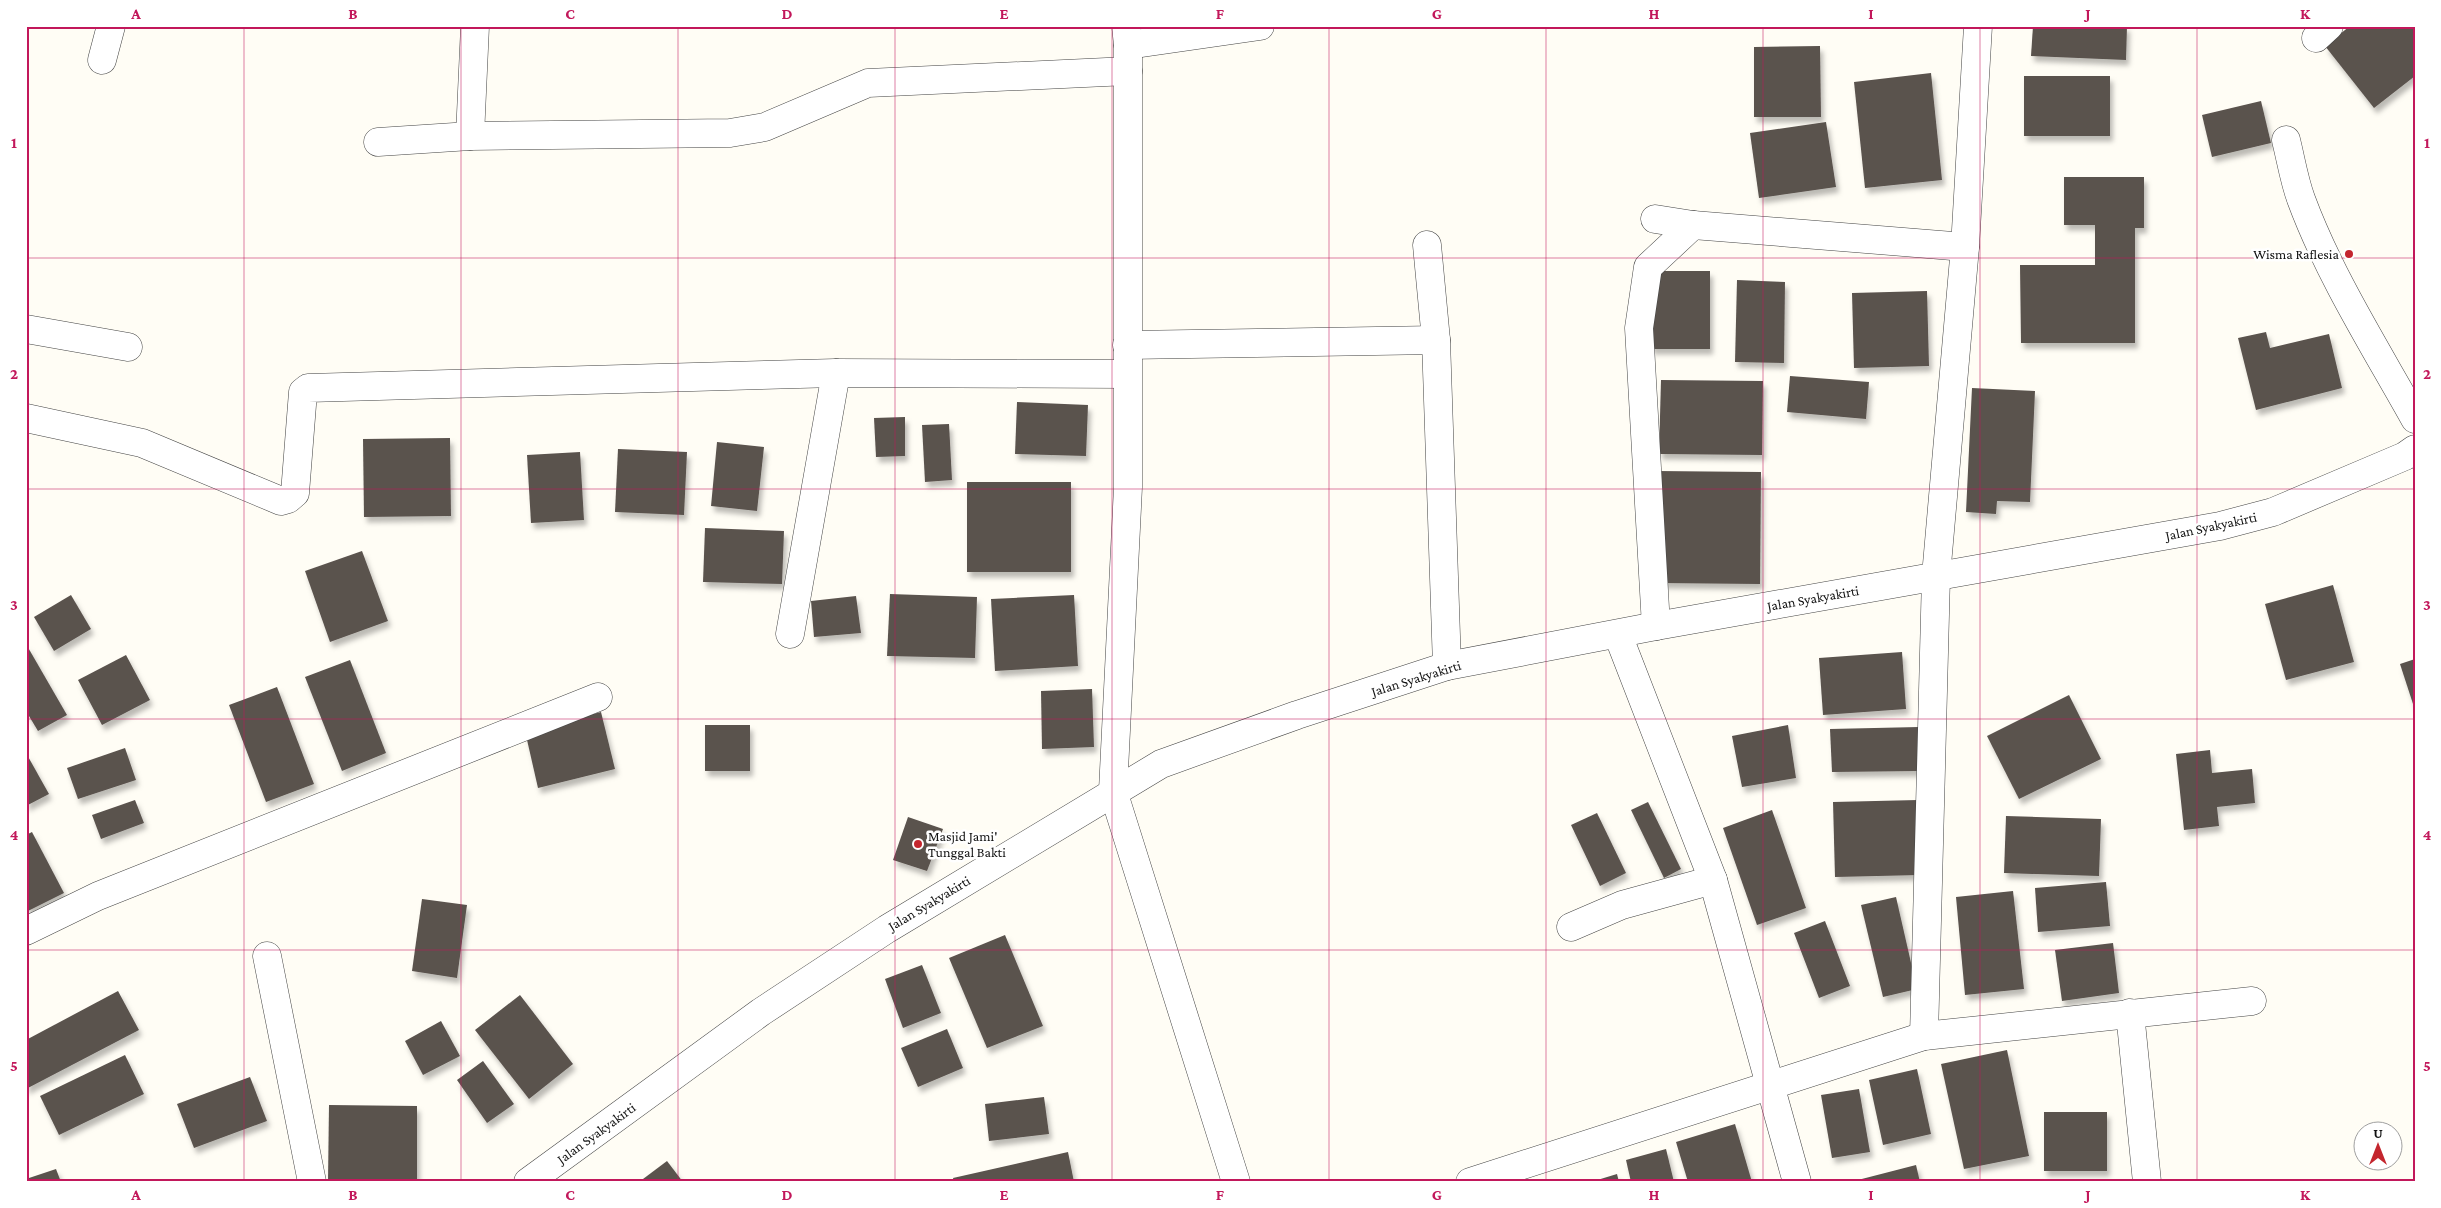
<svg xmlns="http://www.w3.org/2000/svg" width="2441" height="1208" font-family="'Crimson Pro',serif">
<defs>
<filter id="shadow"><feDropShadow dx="3" dy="5.5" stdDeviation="2.5" flood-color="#0004"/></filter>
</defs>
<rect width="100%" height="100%" fill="#fffdf5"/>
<!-- building -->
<g fill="#5a524d" filter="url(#shadow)">
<polygon points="2033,26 2127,26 2126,60 2031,56"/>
<polygon points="2350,26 2415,26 2415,76 2374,108 2325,46"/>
<polygon points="1820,46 1821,117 1754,117 1754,47"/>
<polygon points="1931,73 1942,180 1865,188 1854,82"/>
<rect x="2024" y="76" width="86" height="60"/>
<polygon points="2261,101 2271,143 2212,157 2202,115"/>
<polygon points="1826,122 1836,187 1759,198 1750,133"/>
<polygon points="2064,177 2144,177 2144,228 2135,228 2135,343 2021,343 2020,265 2095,265 2095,225 2064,225"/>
<rect x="1650" y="271" width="60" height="78"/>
<polygon points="1737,280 1785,282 1784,363 1735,362"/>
<polygon points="1927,291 1929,366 1854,368 1852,293"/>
<polygon points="2266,332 2270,348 2329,334 2342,388 2256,410 2238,338"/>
<polygon points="1790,376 1869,382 1866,419 1787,412"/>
<polygon points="1661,380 1763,381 1762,455 1659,454"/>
<polygon points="1972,388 2035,391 2030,502 1997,501 1996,514 1966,512"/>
<polygon points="1017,402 1088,405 1086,456 1015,454"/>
<polygon points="905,417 905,456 876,457 874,418"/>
<polygon points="949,424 952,480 925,482 922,425"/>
<polygon points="450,438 451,516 364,517 363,439"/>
<polygon points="717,442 764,447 757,511 711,506"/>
<polygon points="618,449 687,452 684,515 615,512"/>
<polygon points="580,452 584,520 531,523 527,455"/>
<polygon points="1656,471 1761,472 1760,584 1655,583"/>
<rect x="967" y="482" width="104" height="90"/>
<polygon points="705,528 784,531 782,584 703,582"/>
<polygon points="362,551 388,621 330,642 305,571"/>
<polygon points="2333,585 2354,662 2286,680 2265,604"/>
<polygon points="890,594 977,597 975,658 887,656"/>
<polygon points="71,595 91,629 54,651 34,617"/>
<polygon points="1074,595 1078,666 995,671 991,599"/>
<polygon points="856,596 861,633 814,637 811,601"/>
<polygon points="26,644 67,715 38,731 26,711"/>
<polygon points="1902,652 1906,709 1823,715 1819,658"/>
<polygon points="126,655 150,700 102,725 78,680"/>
<polygon points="2415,659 2415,707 2414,707 2400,664"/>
<polygon points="350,660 386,753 342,771 305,677"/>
<polygon points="277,687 314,784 266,802 229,705"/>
<polygon points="1092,689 1094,747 1042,749 1041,691"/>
<polygon points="2069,695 2101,759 2019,799 1987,736"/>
<polygon points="601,712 615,769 538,788 525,731"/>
<rect x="705" y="725" width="45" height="46"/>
<polygon points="1788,725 1796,778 1742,787 1732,736"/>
<polygon points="1919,727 1920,771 1832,772 1830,729"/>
<polygon points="125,748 136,780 78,799 67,768"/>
<polygon points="2210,750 2212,773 2252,769 2255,803 2217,807 2219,826 2184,830 2176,754"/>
<polygon points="26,753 49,794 26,806"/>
<polygon points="135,800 144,823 101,839 92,815"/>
<polygon points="1918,800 1920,875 1835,877 1833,802"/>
<polygon points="1648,802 1681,869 1664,878 1631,810"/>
<polygon points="1772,810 1806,908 1757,925 1723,828"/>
<polygon points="1597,813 1626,873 1600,886 1571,825"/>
<polygon points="2006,816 2101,819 2099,876 2004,873"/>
<polygon points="908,817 943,829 927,871 893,860"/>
<polygon points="32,832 64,893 26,912 26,835"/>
<polygon points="2106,882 2110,926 2038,932 2035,888"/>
<polygon points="2013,891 2024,989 1965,995 1956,897"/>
<polygon points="1896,897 1917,989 1883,997 1861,905"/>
<polygon points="422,899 467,905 457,978 412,971"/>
<polygon points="1825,921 1850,986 1819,998 1794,933"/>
<polygon points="1005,935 1043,1026 987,1048 949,958"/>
<polygon points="2113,943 2119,993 2062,1001 2055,950"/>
<polygon points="922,965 941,1013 903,1028 885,979"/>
<polygon points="118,991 139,1030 26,1089 26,1040"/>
<polygon points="520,995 573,1064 529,1099 475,1030"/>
<polygon points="441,1021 460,1056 423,1075 405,1041"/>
<polygon points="947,1029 963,1068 918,1087 901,1048"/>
<polygon points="2007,1050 2029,1156 1964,1169 1941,1064"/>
<polygon points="125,1055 144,1094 59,1135 40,1096"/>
<polygon points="483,1061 514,1104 487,1123 457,1080"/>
<polygon points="1917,1069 1931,1134 1883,1145 1869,1080"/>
<polygon points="250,1077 267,1121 194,1148 177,1104"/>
<polygon points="1859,1089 1870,1152 1832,1158 1821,1095"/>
<polygon points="1044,1097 1049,1134 989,1141 985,1104"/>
<polygon points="329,1105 417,1106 417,1182 328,1182"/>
<rect x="2044" y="1112" width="63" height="59"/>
<polygon points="1735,1124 1752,1182 1688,1182 1676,1142"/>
<polygon points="1666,1149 1674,1182 1631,1182 1626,1160"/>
<polygon points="1068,1152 1074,1182 954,1182 953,1178"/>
<polygon points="667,1161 683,1182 639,1182"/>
<polygon points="1916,1165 1920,1182 1854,1182 1854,1181"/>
<polygon points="56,1169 61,1182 26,1182 26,1179"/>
<polygon points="1617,1174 1619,1182 1594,1182 1594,1181"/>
</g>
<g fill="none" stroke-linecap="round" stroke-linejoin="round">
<!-- minor casing -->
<g stroke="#444" stroke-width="29">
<g id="minor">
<polyline points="1126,26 1128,45 1128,487 1113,791 1236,1182"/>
<polyline points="2316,38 2329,26"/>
<polyline points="1128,45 1260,26"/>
<polyline points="102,60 111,26"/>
<polyline points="470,136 475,26"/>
<path d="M2286 140C2291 160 2294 180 2301 199 2329 275 2376 349 2415 419"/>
<polyline points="378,142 470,136 730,133 765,127 868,83 1128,71"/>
<polyline points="1655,219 1693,225 1965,247"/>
<polyline points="1427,245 1436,340 1447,666"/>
<polyline points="26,329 128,347"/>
<polyline points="1127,345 1436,340"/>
<polyline points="26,418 142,443 281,501 288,499 295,493 303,392 308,388 836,373 1127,374"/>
<polyline points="1656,626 1639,328 1648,267 1693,225"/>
<polyline points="790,634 836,373"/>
<polyline points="1618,635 1713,880 1797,1182"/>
<polyline points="1571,927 1622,905 1713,880"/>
<polyline points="26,931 98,896 598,697"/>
<polyline points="267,956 312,1182"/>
<polyline points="2130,1013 2147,1182"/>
<polyline points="1924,1036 1936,576 1965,247 1978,26"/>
<polyline points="528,1182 761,1012 887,929 1161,764 1297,715 1447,666 1656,626 2220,526 2273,512 2405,456 2415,449"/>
<polyline points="1470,1182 1924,1036 2252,1001"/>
</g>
</g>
<!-- minor -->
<use href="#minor" stroke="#fff" stroke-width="28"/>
</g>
<!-- grid -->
<path fill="none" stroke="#c2185b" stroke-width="1" stroke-opacity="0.55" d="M244 26V1182M461 26V1182M678 26V1182M895 26V1182M1112 26V1182M1329 26V1182M1546 26V1182M1763 26V1182M1980 26V1182M2197 26V1182M26 258H2415M26 489H2415M26 719H2415M26 950H2415"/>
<!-- markers -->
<g fill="#c4262e" stroke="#fff" stroke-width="2">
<circle cx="2349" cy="254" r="5"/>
<circle cx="918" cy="844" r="5"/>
</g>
<g text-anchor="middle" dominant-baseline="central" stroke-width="5" stroke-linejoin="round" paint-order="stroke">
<!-- poi labels -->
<g font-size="14" fill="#111" stroke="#fff" text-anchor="end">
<text x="2339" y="254">Wisma Raflesia</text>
<text x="928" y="836" text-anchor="start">Masjid Jami'<tspan x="928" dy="16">Tunggal Bakti</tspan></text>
</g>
<!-- street labels -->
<g font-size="14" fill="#111" stroke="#fff">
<text transform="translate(2211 526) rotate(-12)">Jalan Syakyakirti</text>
<text transform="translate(1813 598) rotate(-10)">Jalan Syakyakirti</text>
<text transform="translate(1416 678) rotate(-17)">Jalan Syakyakirti</text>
<text transform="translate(929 903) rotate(-31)">Jalan Syakyakirti</text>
<text transform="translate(596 1133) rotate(-36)">Jalan Syakyakirti</text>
</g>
</g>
<!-- border -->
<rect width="2441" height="1208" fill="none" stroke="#ffffff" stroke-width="55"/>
<!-- north arrow -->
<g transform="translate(2378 1146)"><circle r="24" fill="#ffffff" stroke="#a0a0a0"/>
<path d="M0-4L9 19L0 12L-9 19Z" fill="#c4262e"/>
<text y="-8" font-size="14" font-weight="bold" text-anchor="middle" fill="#111111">U</text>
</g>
<rect x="28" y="28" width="2386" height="1152" fill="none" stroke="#c2185b" stroke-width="2"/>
<g font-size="16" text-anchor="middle" font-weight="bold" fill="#c2185b">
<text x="136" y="19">A</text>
<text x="353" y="19">B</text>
<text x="570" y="19">C</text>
<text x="787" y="19">D</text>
<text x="1004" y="19">E</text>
<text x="1220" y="19">F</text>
<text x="1437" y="19">G</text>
<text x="1654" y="19">H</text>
<text x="1871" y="19">I</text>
<text x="2088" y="19">J</text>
<text x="2305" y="19">K</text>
<text x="14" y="148">1</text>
<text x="2427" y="148">1</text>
<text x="14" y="379">2</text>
<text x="2427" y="379">2</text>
<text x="14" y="610">3</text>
<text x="2427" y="610">3</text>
<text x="14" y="840">4</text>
<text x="2427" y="840">4</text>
<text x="14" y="1071">5</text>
<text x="2427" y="1071">5</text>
<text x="136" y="1200">A</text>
<text x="353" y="1200">B</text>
<text x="570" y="1200">C</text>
<text x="787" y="1200">D</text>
<text x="1004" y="1200">E</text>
<text x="1220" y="1200">F</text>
<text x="1437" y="1200">G</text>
<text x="1654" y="1200">H</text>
<text x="1871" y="1200">I</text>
<text x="2088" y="1200">J</text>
<text x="2305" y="1200">K</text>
</g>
</svg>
